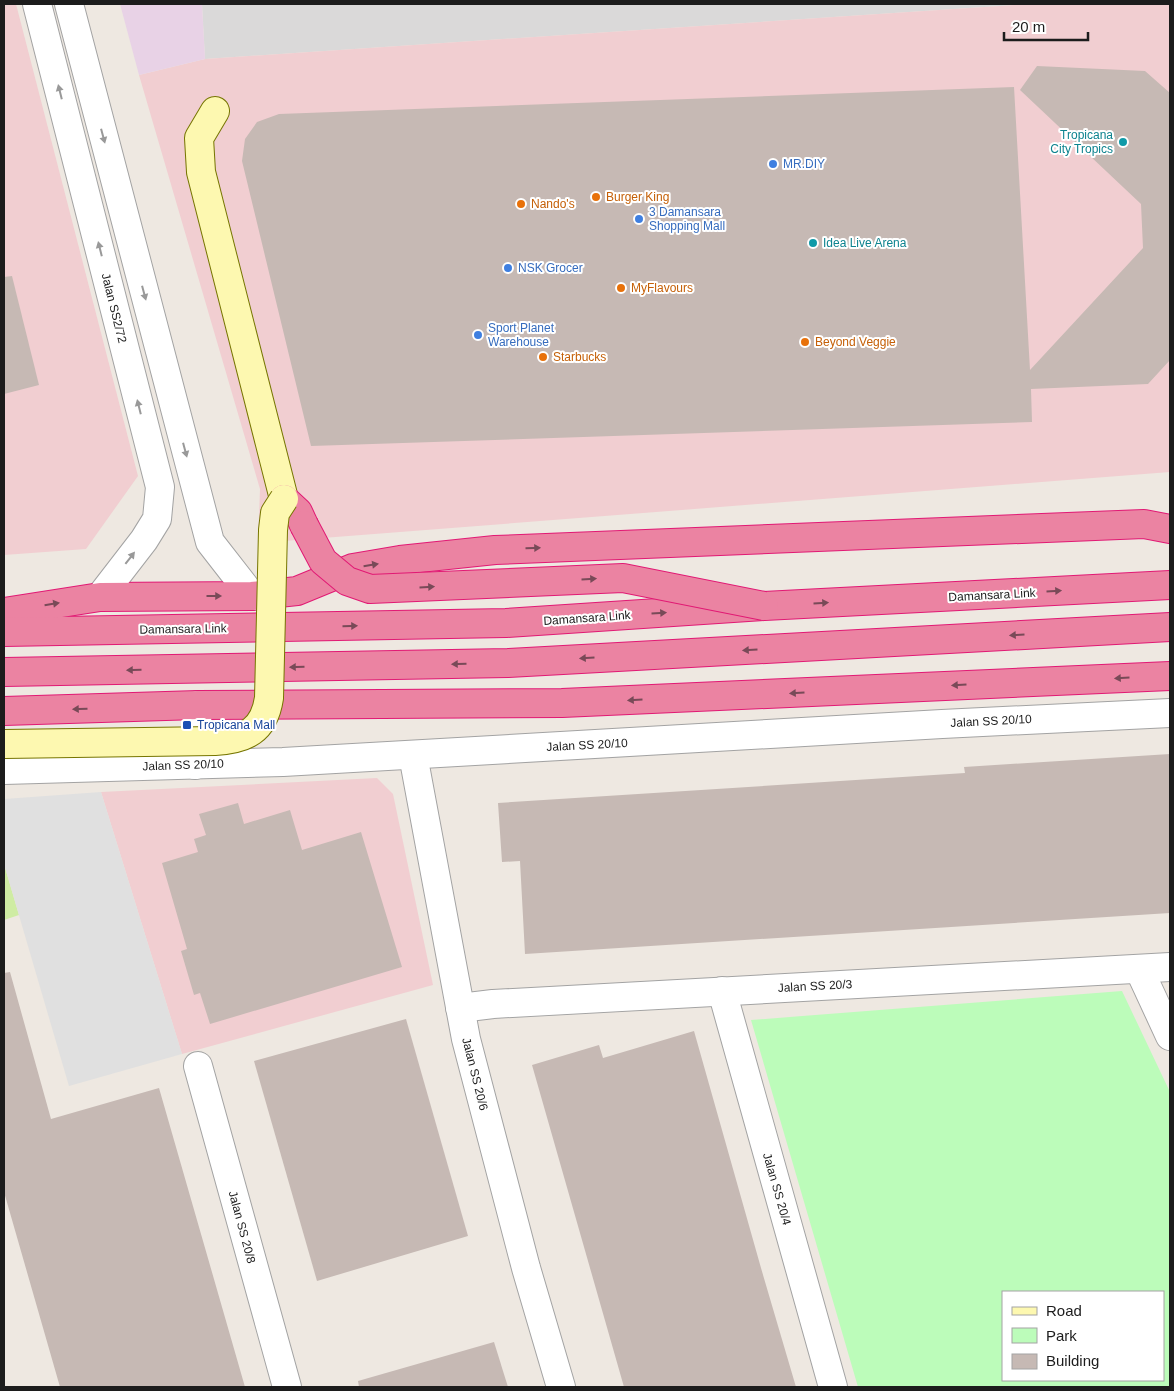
<svg xmlns="http://www.w3.org/2000/svg" width="1174" height="1391" font-family="Helvetica,sans-serif">
<rect width="100%" height="100%" fill="#eee8e1"/>
<!-- residential -->
<polygon fill="#dad9d9" points="202,4 1028,4 205,59"/>
<!-- commercial -->
<g fill="#f1ced1">
<polygon points="4,4 16,4 138,476 86,549 4,555"/>
<polygon points="1028,4 1170,4 1170,472 258,543 260,489 139,75 205,59"/>
<polygon points="377,778 393,794 433,985 182,1054 101,792"/>
</g>
<!-- industrial -->
<polygon fill="#e8d2e6" points="120,4 202,4 205,59 139,75"/>
<!-- grass -->
<polygon fill="#cfeca3" points="4,864 19,915 4,920"/>
<!-- park -->
<path fill="#bcfcba" fill-rule="evenodd" d="M1122 991 1170 1092V1387H858L751 1020ZM1003 1292H1163V1380H1003Z"/>
<!-- parking -->
<polygon fill="#e0e0e0" points="101,792 182,1054 69,1086 4,864 4,799"/>
<!-- building -->
<g fill="#c6b9b4">
<polygon points="1037,66 1145,71 1170,93 1170,360 1148,384 1031,389 1032,422 311,446 242,161 245,139 257,122 279,114 1014,87 1030,370 1143,248 1141,204 1020,90"/>
<polygon points="12,276 39,385 4,394 4,277"/>
<polygon points="1170,754 1170,913 525,954 520,861 502,862 498,803 965,773 964,767"/>
<polygon points="238,803 244,824 290,810 302,850 361,832 402,967 210,1024 200,993 194,995 181,951 187,949 162,863 198,852 194,839 206,835 199,814"/>
<polygon points="10,972 51,1119 159,1088 245,1387 60,1387 4,1192 4,973"/>
<polygon points="406,1019 468,1236 317,1281 254,1061"/>
<polygon points="694,1031 761,1268 796,1387 624,1387 532,1065 599,1045 603,1058"/>
<polygon points="494,1342 508,1387 359,1387 358,1381"/>
</g>
<g fill="none" stroke-linecap="round" stroke-linejoin="round">
<!-- street casing -->
<g stroke="#a3a3a3" stroke-width="30">
<g id="street">
<polyline points="37,4 160,487 157,519 144,540 100,597"/>
<polyline points="69,4 210,542 252,596"/>
<polyline points="413,755 466,1039 526,1268 561,1387"/>
<polyline points="195,765 198,705"/>
<polyline points="4,770 283,762 942,724 1170,713"/>
<polyline points="1139,969 1170,1036"/>
<polyline points="722,991 833,1387"/>
<polyline points="460,1008 493,1004 1170,967"/>
<polyline points="198,1066 287,1387"/>
</g>
</g>
<!-- secondary casing -->
<g stroke="#767500" stroke-width="30">
<polyline id="secondary" points="215,111 199,138 201,172 284,499"/>
</g>
<!-- highway casing -->
<g stroke="#e11974" stroke-width="30">
<g id="highway">
<polyline points="284,499 298,512 304,525"/>
<polyline points="4,612 100,597 252,596 297,591 353,568 400,560 495,550 1144,524 1170,529"/>
<polyline points="4,632 506,623 764,606 1170,585"/>
<polyline points="4,672 508,663 1170,627"/>
<polyline points="4,711 198,705 562,703 1170,676"/>
</g>
</g>
<!-- street -->
<use href="#street" stroke="#fff" stroke-width="28"/>
<!-- secondary -->
<use href="#secondary" stroke="#fdf8b0" stroke-width="28"/>
<!-- highway -->
<use href="#highway" stroke="#eb83a2" stroke-width="28"/>
<!-- secondary-bridge casing -->
<g stroke="#767500" stroke-width="30" stroke-linecap="butt">
<path id="secondary-bridge" d="M4 744 215 741C246 739 264 731 269 698L273 530 275 513 284 499"/>
</g>
<!-- highway-bridge casing -->
<g stroke="#e11974" stroke-width="30" stroke-linecap="butt">
<polyline id="highway-bridge" points="304,525 323,561 347,581 370,589 623,578 764,606"/>
</g>
<!-- secondary-bridge -->
<use href="#secondary-bridge" stroke="#fdf8b0" stroke-width="28"/>
<!-- highway-bridge -->
<use href="#highway-bridge" stroke="#eb83a2" stroke-width="28"/>
</g>
<!-- one-way arrows -->
<defs><path id="oneway-solid" d="M-6-.8H1V-3.2L6.5 0L1 3.2V.8H-6Z" transform="scale(1.25)"/></defs>
<g fill="#999">
<use href="#oneway-solid" transform="translate(60 92) rotate(-104)"/>
<use href="#oneway-solid" transform="translate(103 136) rotate(75)"/>
<use href="#oneway-solid" transform="translate(100 249) rotate(-104)"/>
<use href="#oneway-solid" transform="translate(144 293) rotate(75)"/>
<use href="#oneway-solid" transform="translate(139 407) rotate(-104)"/>
<use href="#oneway-solid" transform="translate(185 450) rotate(75)"/>
<use href="#oneway-solid" transform="translate(130 558) rotate(-52)"/>
</g>
<g fill="#794a58">
<use href="#oneway-solid" transform="translate(533 548) rotate(-2)"/>
<use href="#oneway-solid" transform="translate(371 565) rotate(-9)"/>
<use href="#oneway-solid" transform="translate(589 579) rotate(-3)"/>
<use href="#oneway-solid" transform="translate(427 587) rotate(-3)"/>
<use href="#oneway-solid" transform="translate(1054 591) rotate(-3)"/>
<use href="#oneway-solid" transform="translate(214 596)"/>
<use href="#oneway-solid" transform="translate(821 603) rotate(-3)"/>
<use href="#oneway-solid" transform="translate(52 604) rotate(-9)"/>
<use href="#oneway-solid" transform="translate(659 613) rotate(-4)"/>
<use href="#oneway-solid" transform="translate(350 626) rotate(-1)"/>
<use href="#oneway-solid" transform="translate(1017 635) rotate(177)"/>
<use href="#oneway-solid" transform="translate(750 650) rotate(177)"/>
<use href="#oneway-solid" transform="translate(587 658) rotate(177)"/>
<use href="#oneway-solid" transform="translate(459 664) rotate(179)"/>
<use href="#oneway-solid" transform="translate(297 667) rotate(179)"/>
<use href="#oneway-solid" transform="translate(134 670) rotate(179)"/>
<use href="#oneway-solid" transform="translate(1122 678) rotate(177)"/>
<use href="#oneway-solid" transform="translate(959 685) rotate(177)"/>
<use href="#oneway-solid" transform="translate(797 693) rotate(177)"/>
<use href="#oneway-solid" transform="translate(635 700) rotate(177)"/>
<use href="#oneway-solid" transform="translate(80 709) rotate(178)"/>
</g>
<!-- markers -->
<g fill="#0f9aa8" stroke="#fff" stroke-width="2">
<circle cx="1123" cy="142" r="5"/>
<circle cx="813" cy="243" r="5"/>
</g>
<g fill="#3f7fe0" stroke="#fff" stroke-width="2">
<circle cx="773" cy="164" r="5"/>
<circle cx="639" cy="219" r="5"/>
<circle cx="508" cy="268" r="5"/>
<circle cx="478" cy="335" r="5"/>
</g>
<g fill="#e8710a" stroke="#fff" stroke-width="2">
<circle cx="596" cy="197" r="5"/>
<circle cx="521" cy="204" r="5"/>
<circle cx="621" cy="288" r="5"/>
<circle cx="805" cy="342" r="5"/>
<circle cx="543" cy="357" r="5"/>
</g>
<rect fill="#1a4fb4" stroke="#fff" stroke-width="2" x="182" y="720" width="10" height="10" rx="2.5"/>
<g text-anchor="middle" dominant-baseline="central" stroke-width="4" stroke-linejoin="round" paint-order="stroke">
<!-- culture labels -->
<g font-size="12" fill="#0d838f" stroke="#fff" text-anchor="end">
<text x="1113" y="135">Tropicana<tspan x="1113" dy="14">City Tropics</tspan></text>
<text x="823" y="243" text-anchor="start">Idea Live Arena</text>
</g>
<!-- shop labels -->
<g font-size="12" fill="#366cbe" stroke="#fff" text-anchor="start">
<text x="783" y="164">MR.DIY</text>
<text x="649" y="212">3 Damansara<tspan x="649" dy="14">Shopping Mall</tspan></text>
<text x="518" y="268">NSK Grocer</text>
<text x="488" y="328">Sport Planet<tspan x="488" dy="14">Warehouse</tspan></text>
</g>
<!-- food labels -->
<g font-size="12" fill="#c56008" stroke="#fff" text-anchor="start">
<text x="606" y="197">Burger King</text>
<text x="531" y="204">Nando's</text>
<text x="631" y="288">MyFlavours</text>
<text x="815" y="342">Beyond Veggie</text>
<text x="553" y="357">Starbucks</text>
</g>
<!-- street labels -->
<g font-size="12" fill="#1c1c1c" stroke="#fff">
<text transform="translate(114 308) rotate(76)">Jalan SS2/72</text>
<text transform="translate(992 595) rotate(-3)">Damansara Link</text>
<text transform="translate(587 618) rotate(-4)">Damansara Link</text>
<text transform="translate(183 629) rotate(-1)">Damansara Link</text>
<text transform="translate(991 721) rotate(-3)">Jalan SS 20/10</text>
<text transform="translate(587 745) rotate(-3)">Jalan SS 20/10</text>
<text transform="translate(183 765) rotate(-2)">Jalan SS 20/10</text>
<text transform="translate(815 986) rotate(-3)">Jalan SS 20/3</text>
<text transform="translate(475 1074) rotate(76)">Jalan SS 20/6</text>
<text transform="translate(777 1189) rotate(74)">Jalan SS 20/4</text>
<text transform="translate(242 1227) rotate(75)">Jalan SS 20/8</text>
</g>
<!-- transit labels -->
<g font-size="12" fill="#164399" stroke="#fff" text-anchor="start">
<text x="197" y="725">Tropicana Mall</text>
</g>
</g>
<!-- border -->
<rect width="1174" height="1391" fill="none" stroke="#1c1c1c" stroke-width="10"/>
<!-- legend -->
<rect x="1002" y="1291" width="162" height="90" fill="#ffffff" stroke="#a4a4a4"/>
<rect x="1012" y="1307" width="25" height="8" fill="#fdf8b0" stroke="#a4a4a4"/>
<text x="1046" y="1316" font-size="15" fill="#1c1c1c">Road</text>
<rect x="1012" y="1328" width="25" height="15" fill="#bcfcba" stroke="#a4a4a4"/>
<text x="1046" y="1341" font-size="15" fill="#1c1c1c">Park</text>
<rect x="1012" y="1354" width="25" height="15" fill="#c6b9b4" stroke="#a4a4a4"/>
<text x="1046" y="1366" font-size="15" fill="#1c1c1c">Building</text>
<!-- scale -->
<path d="M1004 32v8h84v-8" fill="none" stroke="#1c1c1c" stroke-width="2.5"/>
<text x="1012" y="32" font-size="15" fill="#1c1c1c" stroke="#ffffff" stroke-width="4" paint-order="stroke">20 m</text>
</svg>
